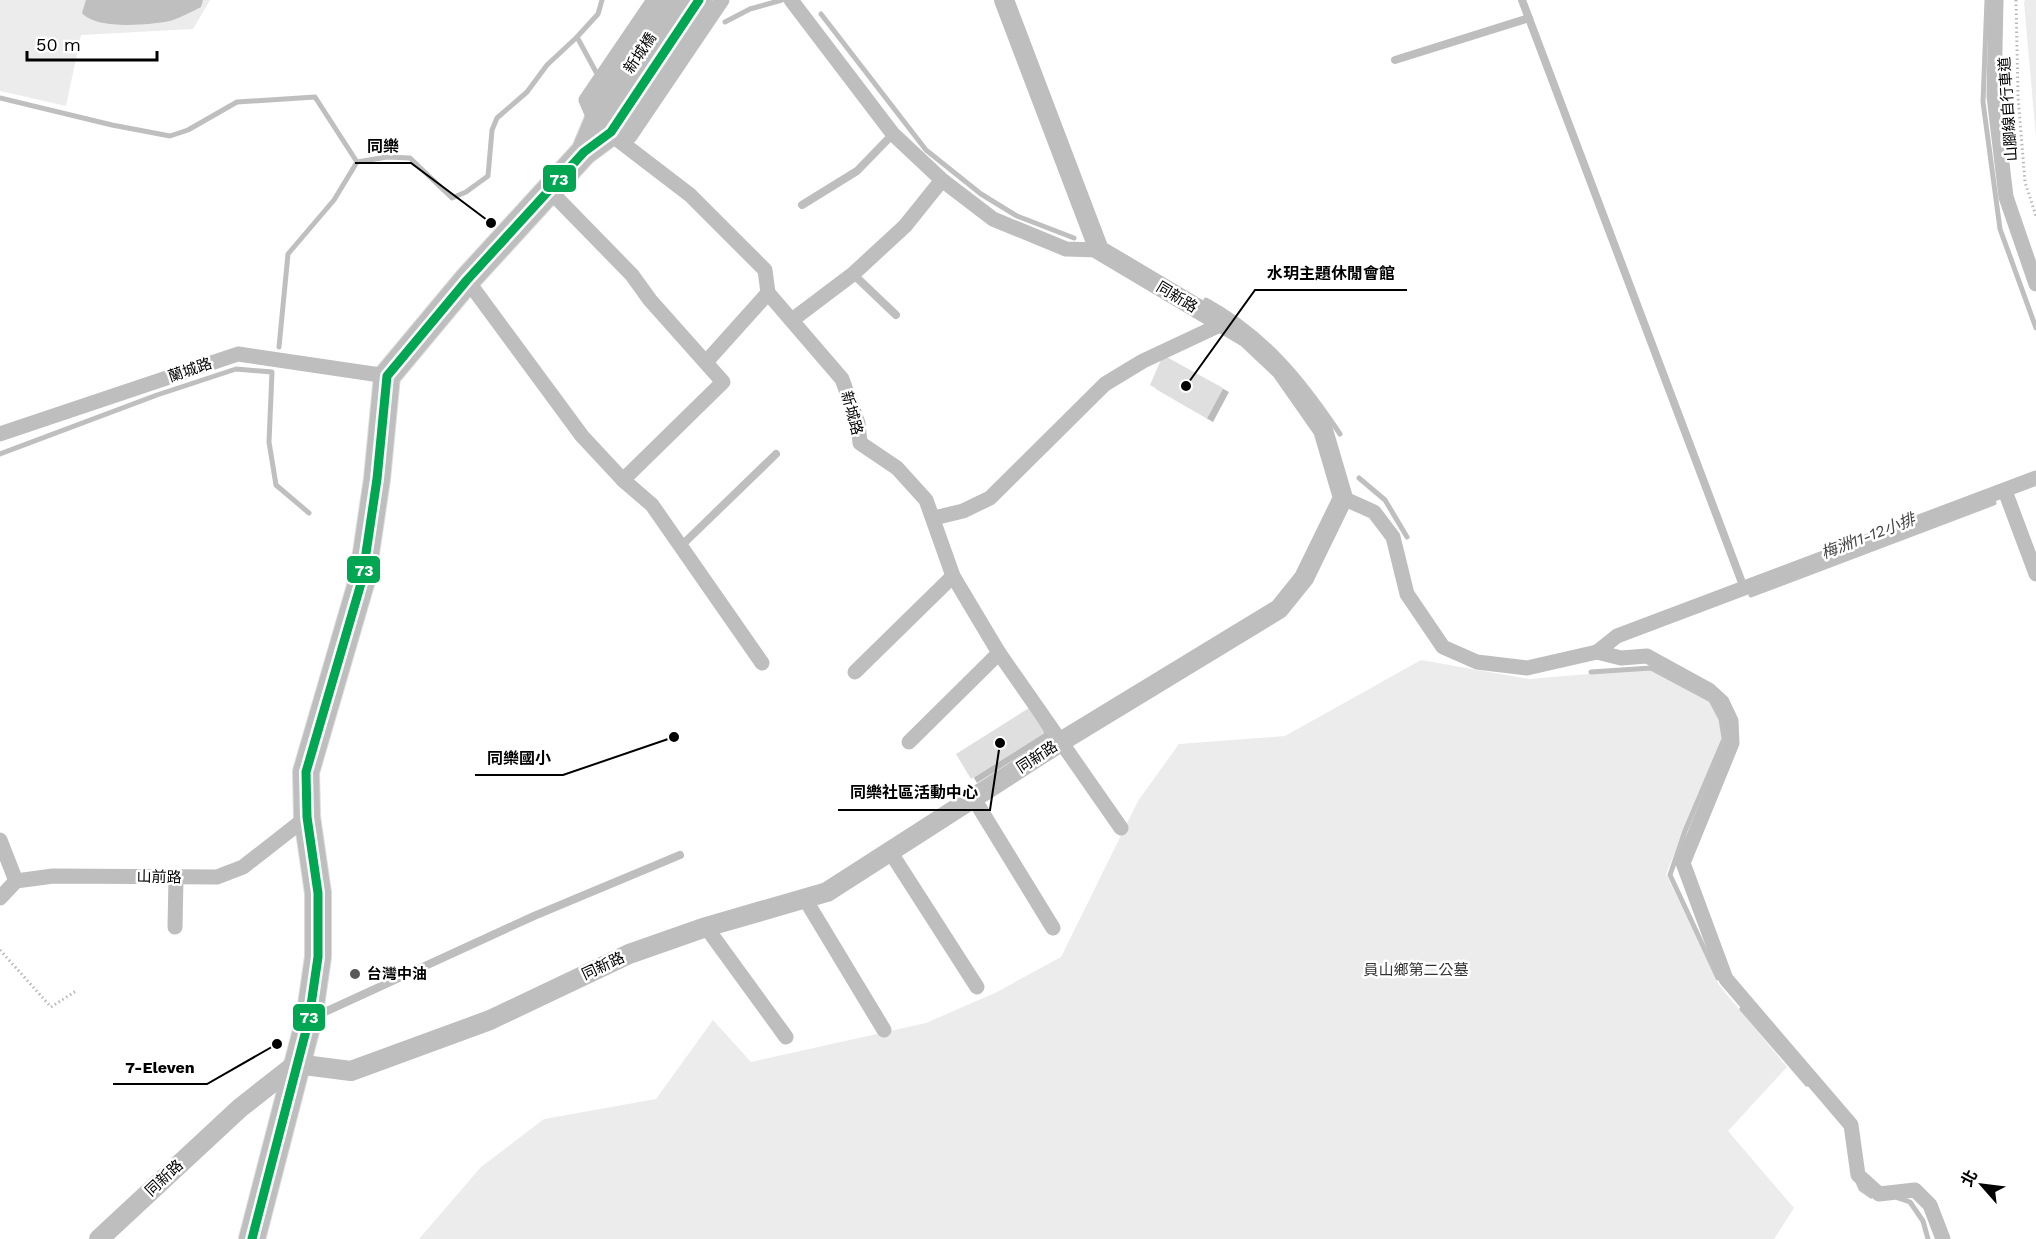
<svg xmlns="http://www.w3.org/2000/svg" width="2036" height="1239" font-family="'Work Sans','Noto Sans TC',sans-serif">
<defs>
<filter id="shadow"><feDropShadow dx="6" dy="4" stdDeviation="0" flood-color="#0004"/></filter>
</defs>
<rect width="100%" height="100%" fill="#fff"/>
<!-- green -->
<g fill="#ececec">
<polygon points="0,0 210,0 193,29 81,35 66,106 0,91"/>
<polygon points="2025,0 2036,0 2036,137 2024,3"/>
<polygon points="1421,660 1529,679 1649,669 1709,701 1720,720 1721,740 1666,874 1719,985 1787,1067 1728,1131 1794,1208 1774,1239 419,1239 481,1167 544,1119 656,1099 713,1020 751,1062 926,1023 997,992 1061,957 1138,801 1179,744 1285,736"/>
</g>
<!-- water -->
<path fill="#bfbfbf" d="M86 0H203L201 7C191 12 180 18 170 21 148 25 97 30 82 13Z"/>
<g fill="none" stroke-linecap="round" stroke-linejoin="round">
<!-- stream -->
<g stroke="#bfbfbf" stroke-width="5">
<polyline points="1987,0 1983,102 2000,229 2036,328"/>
<polyline points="821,14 926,150 981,194 1017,216 1074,238"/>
<polyline points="725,22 750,9 782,0"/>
<polyline points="577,37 598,14 602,0"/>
<polyline points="0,98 112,125 170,136 188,130 237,102 315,97 357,162 387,157 410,158 452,198 466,192 488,176 492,130 497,118 527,92 547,65 577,37 596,72"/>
<path d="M1206 300C1266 333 1302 377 1340 434"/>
<polyline points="279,347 288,254 334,200 357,162"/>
<polyline points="0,454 157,395 236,369 272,372 269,442 276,485 309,513"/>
<polyline points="1359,478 1385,500 1407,537"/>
<polyline points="1751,595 1994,503"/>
<polyline points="1591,672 1651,668 1711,700 1721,719 1724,739 1685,831 1670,875 1718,978"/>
<polyline points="1742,1009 1807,1084"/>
<polyline points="1858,1182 1861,1189 1871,1196"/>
<polyline points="1898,1198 1910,1202 1923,1221 1928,1239"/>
</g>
</g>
<!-- building -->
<g fill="#dfdfdf" filter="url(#shadow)">
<polygon points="1163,355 1223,388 1207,418 1150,385"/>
<polygon points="1029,708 1044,733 971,779 956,754"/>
</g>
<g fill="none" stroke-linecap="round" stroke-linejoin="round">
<!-- primary casing -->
<g stroke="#dbdbdb" stroke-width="28">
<g id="primary">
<polyline points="585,150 603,107 676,0"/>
<polyline points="252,1239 309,1019 318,957 318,893 307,817 306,772 362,580 377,479 387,376 467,280 584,152 611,132 699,0"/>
</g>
</g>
<!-- path -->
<g stroke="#b9b9b9" stroke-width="3" stroke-dasharray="1.5 3" stroke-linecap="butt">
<polyline points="2016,0 2018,96 2025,182 2036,216"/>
<polyline points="0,950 51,1007 76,991"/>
</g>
<!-- service -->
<g stroke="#bebebe" stroke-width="8">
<polyline points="1522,0 1744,588"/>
<polyline points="1395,60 1529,18"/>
<polyline points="802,205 857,171 893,134"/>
<polyline points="853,274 896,315"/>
<polyline points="680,547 776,454"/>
<polyline points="314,1017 534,916 680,855"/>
</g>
<!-- minor -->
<g stroke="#bebebe" stroke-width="15">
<polyline points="654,0 586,100 596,123 690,195 765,270 768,293 842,379 858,423 860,443 897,468 926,500 953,576 999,653 1121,828"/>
<polyline points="791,0 893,134 942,180 993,219 1066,249 1099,250"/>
<polyline points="1996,0 1994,96 2006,197 2036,284"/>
<polyline points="614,133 630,136 722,0"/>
<polyline points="549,190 632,275 650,300 723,382 623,480"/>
<polyline points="467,280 582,436 623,480 652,505 762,663"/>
<polyline points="792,320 853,274 905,226 942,180"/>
<polyline points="707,361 768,293"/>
<polyline points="0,434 238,354 387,376"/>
<polyline points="2005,491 2036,574"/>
<polyline points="1343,498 1374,512 1393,537 1407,594 1443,647 1477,662 1527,668 1597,652 1621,658 1647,656 1709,690 1722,702 1731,721 1732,743 1683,863 1726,979 1851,1125 1858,1175 1879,1194 1915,1190 1930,1205 1943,1239"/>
<polyline points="934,518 963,511 990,498 1105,384 1143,361 1222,324"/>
<polyline points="1597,652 1617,636 2036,478"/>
<polyline points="855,672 953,576"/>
<polyline points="909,742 999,653"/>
<polyline points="974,799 1053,928"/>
<polyline points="0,840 16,881"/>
<polyline points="891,853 977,987"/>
<polyline points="0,898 16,881 53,876 217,877 243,867 307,817"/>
<polyline points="805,899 884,1030"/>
<polyline points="175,927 176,878"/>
<polyline points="706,927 786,1037"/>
</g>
<!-- tertiary -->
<polyline stroke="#bebebe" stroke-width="20" points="99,1239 240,1108 296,1064 351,1071 490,1020 629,954 706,927 827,892 1062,741 1279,609 1304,578 1343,498 1323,430 1281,370 1247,338 1099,250 1004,0"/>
<!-- primary -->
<use href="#primary" stroke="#bebebe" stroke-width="26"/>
<!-- bus-1 casing -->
<g stroke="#fff" stroke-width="14">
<polyline id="bus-1" points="252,1239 309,1019 318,957 318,893 307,817 306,772 362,580 377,479 387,376 467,280 584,152 611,132 699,0"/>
</g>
<!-- bus-1 -->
<use href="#bus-1" stroke="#00a651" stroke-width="9"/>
</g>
<!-- markers -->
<circle fill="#595959" stroke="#fff" stroke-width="2" cx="355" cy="974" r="6"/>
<g text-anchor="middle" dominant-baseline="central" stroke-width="5" stroke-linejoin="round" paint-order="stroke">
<!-- street labels -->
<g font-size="15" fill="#000" stroke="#fff">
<text transform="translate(640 53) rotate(-56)">新城橋</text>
<text transform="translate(2008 109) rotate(-94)">山腳線自行車道</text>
<text transform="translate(1177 297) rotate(31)">同新路</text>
<text transform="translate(190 370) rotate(-19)">蘭城路</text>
<text transform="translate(852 413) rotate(75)">新城路</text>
<text transform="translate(1037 757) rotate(-33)">同新路</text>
<text transform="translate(159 877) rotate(1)">山前路</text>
<text transform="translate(603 966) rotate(-25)">同新路</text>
<text transform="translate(164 1178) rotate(-43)">同新路</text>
</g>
<!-- park labels -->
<g font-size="15" fill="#333" stroke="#fff">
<text x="1416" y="970">員山鄉第二公墓</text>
</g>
<!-- poi labels -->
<g font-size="15" font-weight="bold" fill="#000" stroke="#fff" text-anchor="start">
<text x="367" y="974">台灣中油</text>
</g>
<!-- water labels -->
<g font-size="16" font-style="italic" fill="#444" stroke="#fff">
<text transform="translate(1868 536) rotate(-21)">梅洲11-12小排</text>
</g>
</g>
<!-- callouts -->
<path fill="none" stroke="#000" stroke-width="2" d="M491 223L411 163H355M1186 386L1255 290H1407M674 737L563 775H475M1000 743L990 810H838M277 1044L207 1084H113"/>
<g fill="#000" stroke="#fff" stroke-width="2">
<circle cx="491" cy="223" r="6"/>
<circle cx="1186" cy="386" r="6"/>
<circle cx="674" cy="737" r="6"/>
<circle cx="1000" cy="743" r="6"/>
<circle cx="277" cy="1044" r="6"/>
</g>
<g font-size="16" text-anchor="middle" font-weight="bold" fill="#000" stroke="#fff" stroke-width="5" stroke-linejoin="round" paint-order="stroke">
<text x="383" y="152">同樂</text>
<text x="1331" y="279">水玥主題休閒會館</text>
<text x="519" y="764">同樂國小</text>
<text x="914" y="798">同樂社區活動中心</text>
<text x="160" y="1073">7-Eleven</text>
</g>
<g stroke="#fff" stroke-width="2">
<rect x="542" y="164" width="35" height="29" rx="6" fill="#00a651"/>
<rect x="346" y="555" width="35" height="29" rx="6" fill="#00a651"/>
<rect x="292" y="1003" width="34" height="29" rx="6" fill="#00a651"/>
</g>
<g font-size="16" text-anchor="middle" font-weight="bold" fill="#fff">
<text x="559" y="185">73</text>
<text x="364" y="576">73</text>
<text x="309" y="1023">73</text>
</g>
<!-- north arrow -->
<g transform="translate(1982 1185) rotate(298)" stroke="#ffffff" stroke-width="4.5" paint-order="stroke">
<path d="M0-4.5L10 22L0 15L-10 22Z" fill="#000000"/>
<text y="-9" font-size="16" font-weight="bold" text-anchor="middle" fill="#000000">北</text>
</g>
<!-- scale -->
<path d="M27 51v9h130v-9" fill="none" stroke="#000000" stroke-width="3"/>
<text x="36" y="51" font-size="18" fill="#000000" stroke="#ffffff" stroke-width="4.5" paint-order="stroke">50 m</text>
</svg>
